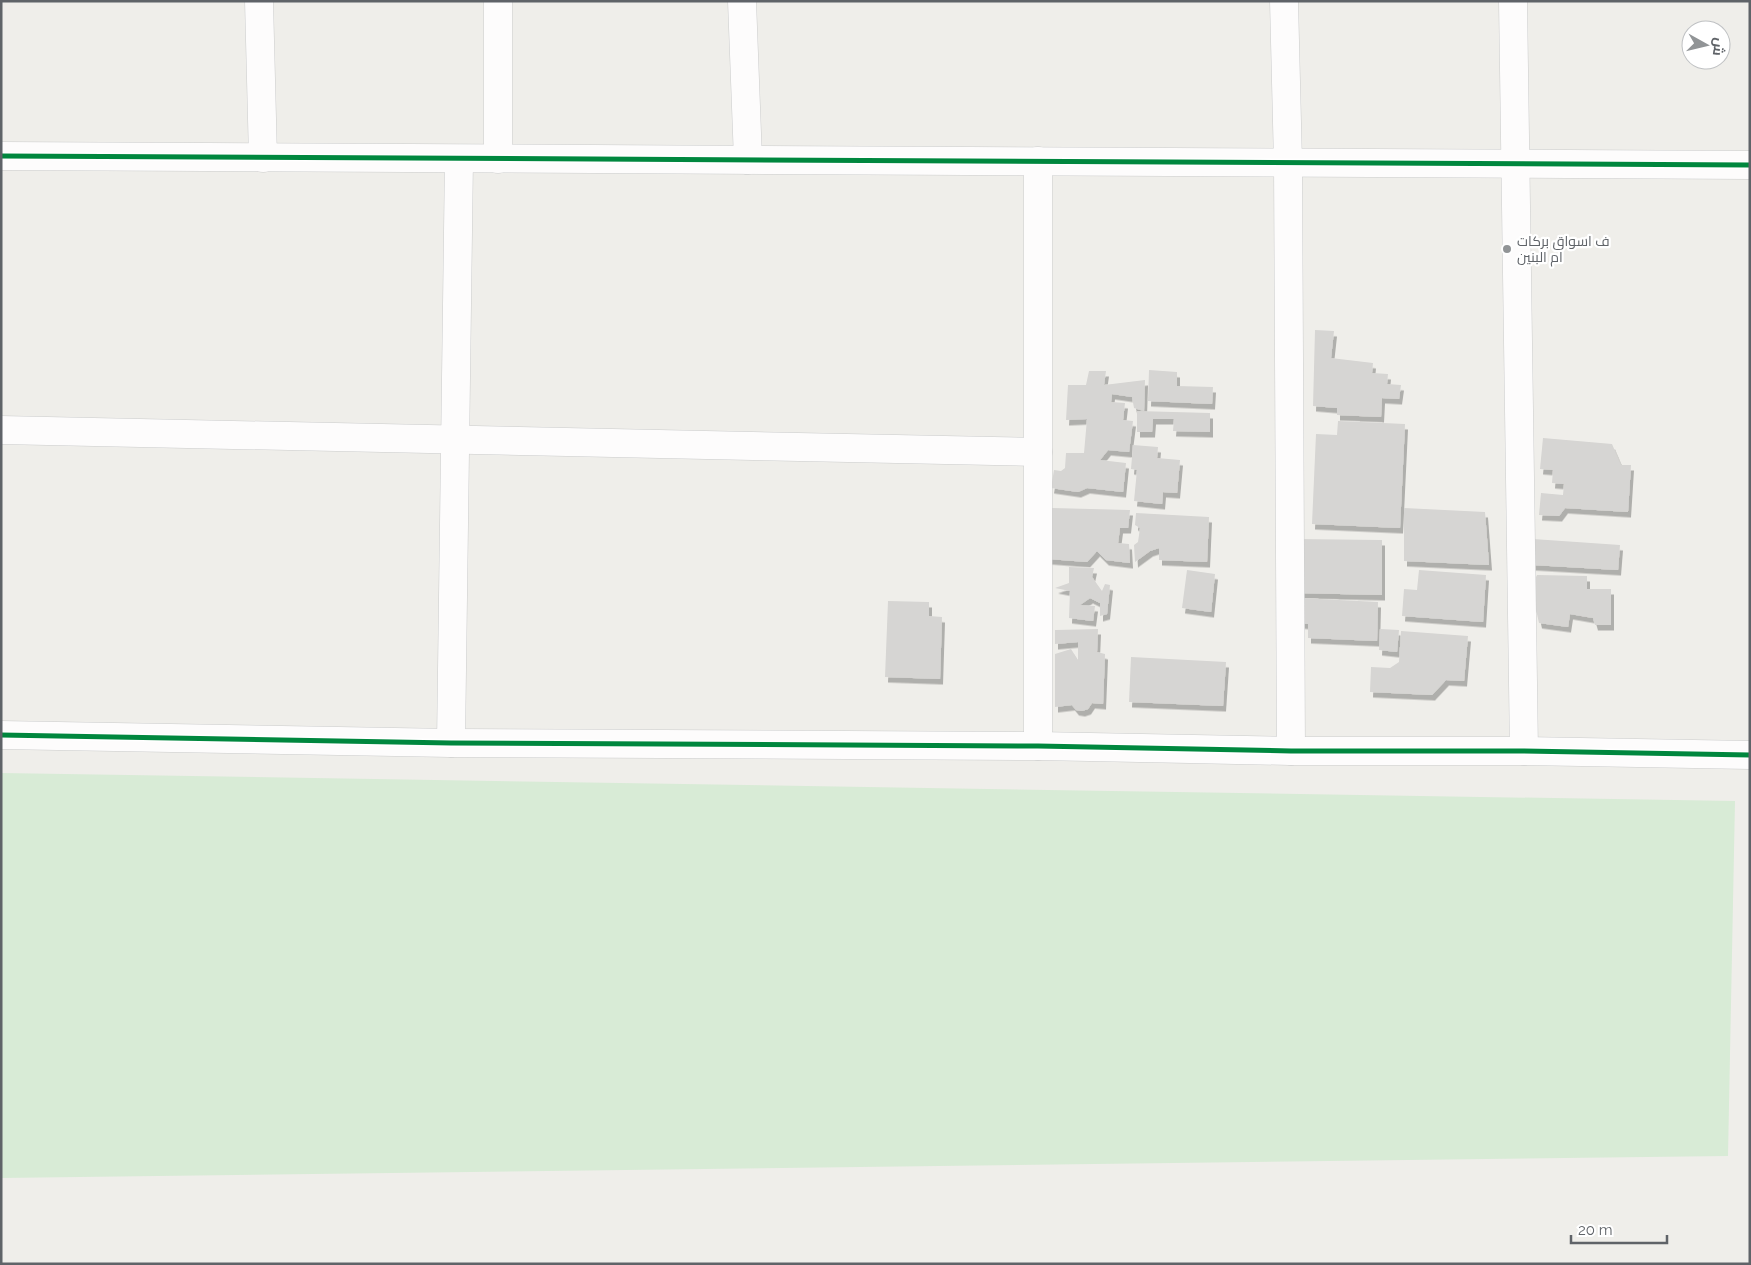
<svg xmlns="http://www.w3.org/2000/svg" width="1751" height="1265" font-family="Raleway,Cairo,sans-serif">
<defs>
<filter id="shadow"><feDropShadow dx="3" dy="5.5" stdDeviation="0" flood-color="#0004"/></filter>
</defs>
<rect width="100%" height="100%" fill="#efeeea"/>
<!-- green -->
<polygon fill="#d8ebd6" points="1,773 1735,801 1728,1156 1,1178"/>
<!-- building -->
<g fill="#d6d5d3" filter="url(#shadow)">
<polygon points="1315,330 1334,331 1331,358 1373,363 1372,373 1388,374 1387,384 1401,385 1399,399 1382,398 1381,417 1337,415 1337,408 1313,406"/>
<polygon points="1149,370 1177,372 1177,386 1213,387 1212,404 1148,401"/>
<polygon points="1089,371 1106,371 1104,385 1145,380 1144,411 1134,408 1132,397 1112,394 1111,402 1125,403 1123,420 1133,421 1129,452 1108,450 1100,460 1126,463 1123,492 1087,488 1078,492 1051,488 1054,470 1061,471 1065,468 1066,453 1084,453 1087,419 1066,420 1068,385 1086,385"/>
<polygon points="1137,411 1210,413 1210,432 1173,431 1174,419 1153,419 1152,432 1137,432"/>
<polygon points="1338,421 1405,424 1400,528 1312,524 1316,434 1337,435"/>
<polygon points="1543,438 1612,444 1621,465 1631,465 1628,512 1565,508 1559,516 1539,515 1541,493 1563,495 1564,484 1552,483 1553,470 1540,469"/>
<polygon points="1133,445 1158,447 1157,458 1180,460 1177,493 1163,492 1162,504 1134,501 1137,470 1131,469"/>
<polygon points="1052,508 1130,510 1128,528 1120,528 1118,543 1129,544 1130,563 1106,560 1097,551 1087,562 1048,559"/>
<polygon points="1404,508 1485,512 1489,565 1404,561"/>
<polygon points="1136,513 1209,517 1207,562 1159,560 1159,548 1150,551 1135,562 1134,545 1138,542 1140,528 1135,525"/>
<polygon points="1296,539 1382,540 1382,595 1296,593"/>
<polygon points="1533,539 1620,545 1618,570 1532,565"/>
<polygon points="1069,567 1094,568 1092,577 1102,591 1105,584 1110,585 1107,614 1100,616 1100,603 1090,598 1080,605 1095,606 1093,621 1069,618 1070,591 1055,588 1069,583"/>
<polygon points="1187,570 1215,574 1211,612 1182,608"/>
<polygon points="1419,570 1486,575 1483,622 1402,616 1404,589 1417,590"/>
<polygon points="1537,575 1587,576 1587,589 1611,589 1611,625 1595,625 1593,618 1570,614 1568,627 1539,623 1537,614 1529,591"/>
<polygon points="1299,598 1378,602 1377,641 1308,638 1308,624 1298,623"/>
<polygon points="888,601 929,602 929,616 942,617 940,679 885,677"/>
<polygon points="1098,629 1097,652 1105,654 1103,704 1092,703 1088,709 1082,711 1076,710 1072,705 1055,707 1055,654 1071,649 1078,660 1078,642 1055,644 1055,630"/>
<polygon points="1380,629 1399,630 1397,652 1379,650"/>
<polygon points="1401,631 1468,636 1464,681 1446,680 1432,695 1370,692 1371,667 1390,668 1399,662"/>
<polygon points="1131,657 1226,662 1223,706 1129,702"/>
</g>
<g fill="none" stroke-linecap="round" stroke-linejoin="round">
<!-- minor casing -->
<g stroke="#cbcccc" stroke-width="29">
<g id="minor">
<polyline points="259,1 263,158"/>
<polyline points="742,1 748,160"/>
<polyline points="1284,1 1288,163 1291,751"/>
<polyline points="1513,1 1524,751"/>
<polyline points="1,156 1750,165"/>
<polyline points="498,159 498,1"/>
<polyline points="1,430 1038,452"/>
<polyline points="1,735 451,743 1038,746 1291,751 1524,751 1750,755"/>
<polyline points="451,743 459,159"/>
<polyline points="1038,746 1038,161"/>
</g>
</g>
<!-- minor -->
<use href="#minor" stroke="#fdfcfc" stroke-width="28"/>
<!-- cycleway casing -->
<g stroke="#fff" stroke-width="8">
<g id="cycleway">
<polyline points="1,156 1750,165"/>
<polyline points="1,735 451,743 1038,746 1291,751 1524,751 1750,755"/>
</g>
</g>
<!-- cycleway -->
<use href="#cycleway" stroke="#00873e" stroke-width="5"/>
</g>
<!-- markers -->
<circle fill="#919496" stroke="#fff" stroke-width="2" cx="1507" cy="249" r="5"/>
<g text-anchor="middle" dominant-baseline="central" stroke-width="4.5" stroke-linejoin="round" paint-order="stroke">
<!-- poi labels -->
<g font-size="14" fill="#5f6368" stroke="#fff" text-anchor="start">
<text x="1517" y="241">ف اسواق بركات<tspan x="1517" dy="16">ام البنين</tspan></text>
</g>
</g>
<!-- border -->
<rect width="1751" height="1265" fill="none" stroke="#5f6368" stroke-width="5"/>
<!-- north arrow -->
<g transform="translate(1706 45) rotate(98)"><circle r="24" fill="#ffffff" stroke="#bfc1c3"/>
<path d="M0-4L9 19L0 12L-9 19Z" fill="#919496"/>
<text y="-8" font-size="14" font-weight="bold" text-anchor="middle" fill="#5f6368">ش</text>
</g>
<!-- scale -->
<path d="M1571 1235v8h96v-8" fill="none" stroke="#5f6368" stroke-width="2.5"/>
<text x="1578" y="1235" font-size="15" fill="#5f6368" stroke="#ffffff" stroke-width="4" paint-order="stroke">20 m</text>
</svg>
